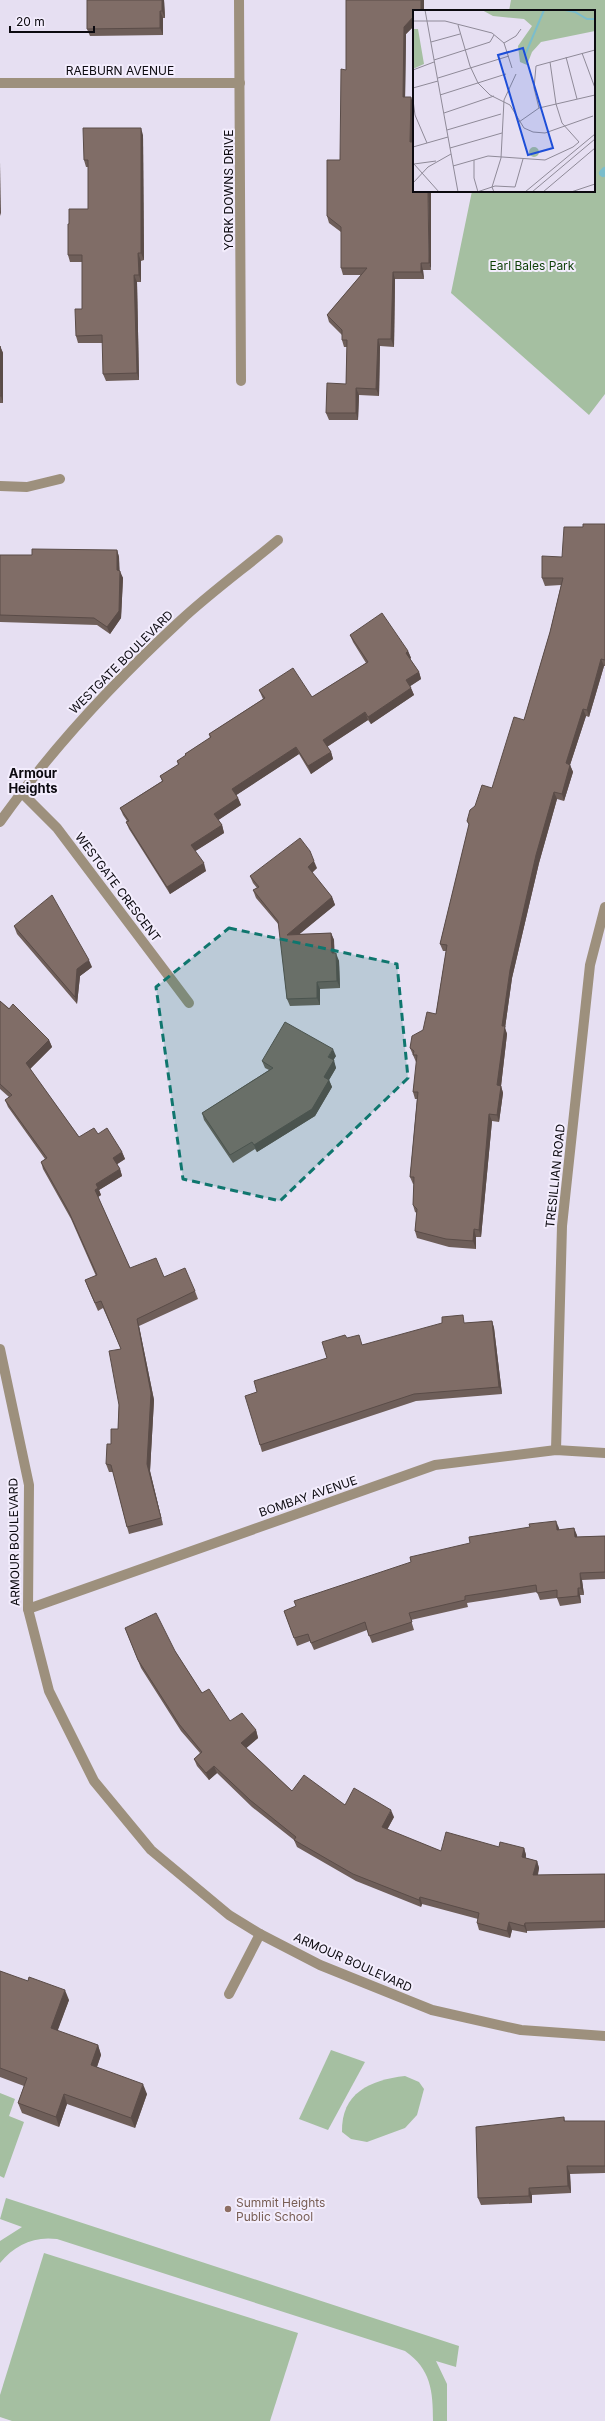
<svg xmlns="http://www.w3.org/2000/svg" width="605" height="2421" font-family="Inter,sans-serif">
<rect width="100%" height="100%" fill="#e6dff2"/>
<!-- green -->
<g fill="#a5bfa1">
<polygon points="511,0 605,0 605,394 589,415 451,293 472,191 594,191 594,11 509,11"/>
<polygon points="331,2050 365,2062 328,2130 299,2119"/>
<path d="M405 2076 419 2082 424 2089 417 2115 405 2128 367 2142 351 2139 342 2132C341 2093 370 2080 405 2076Z"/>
<polygon points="0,2093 15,2099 9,2116 24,2122 4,2178 0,2176"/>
<path d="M6 2198 459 2346 456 2367 436 2361 447 2384V2421H433C433 2391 431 2369 405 2351L57 2239C33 2236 15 2245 0 2263V2241L22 2227 0 2219Z"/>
<polygon points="44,2253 298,2333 270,2421 12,2421 0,2417 0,2395"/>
</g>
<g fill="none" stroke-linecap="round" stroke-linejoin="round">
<!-- stream -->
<polyline stroke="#7bbdcc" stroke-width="8" points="603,173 605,171"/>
<!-- minor -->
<g stroke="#9d907d" stroke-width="10">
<polyline points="239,0 241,381"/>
<polyline points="0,83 240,83"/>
<polyline points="0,486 27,487 60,479"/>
<polyline points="21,792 57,828 189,1003"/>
<path d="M0 822C52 748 114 682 180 621 211 592 246 567 278 540"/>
<polyline points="0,1349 29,1485 28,1609 49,1691 94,1781 151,1850 229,1915 260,1934 320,1965 432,2010 521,2030 605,2036"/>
<polyline points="556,1450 562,1226 590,965 605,907"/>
<polyline points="28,1609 435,1465 556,1450 605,1453"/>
<polyline points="229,1994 260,1934"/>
</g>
</g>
<!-- wall -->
<g fill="#6e5e59">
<polygon points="164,0 165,18 163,18 163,35 90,36 87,29"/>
<polygon points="346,0 424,0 424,1 414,11 414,26 406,34 405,97 411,97 413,104 413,142 414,191 431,270 423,270 424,279 395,279 394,347 380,346 379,396 359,395 358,420 329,420 326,413 346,384 347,347 344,347 342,340 342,335 329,322 327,315 361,275 343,275 341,268 341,232 329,223 327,216 340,160 346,70"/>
<polygon points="143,135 144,260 141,261 141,282 137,282 139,380 106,381 103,374 103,343 78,343 76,336 82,309 82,262 70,262 68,255 69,224 88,209 88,167 86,167 84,160"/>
<polygon points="0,346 3,353 3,403 0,403"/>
<polygon points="605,524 605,666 604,666 589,717 586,716 570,765 573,772 564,801 557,799 539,863 512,978 505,1028 507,1034 501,1086 503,1093 499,1122 492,1121 481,1237 476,1237 476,1249 449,1247 417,1238 415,1231 417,1213 415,1212 413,1205 414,1184 413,1184 410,1177 417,1099 415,1099 413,1092 417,1062 416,1062 410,1048 423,1030 436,1014 446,951 443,951 440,944 469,825 467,821 475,806 492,788 524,720 550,632 561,585 545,586 542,578 562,557 583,527"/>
<polygon points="117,550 119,557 119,571 123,578 121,618 110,634 97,625 0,622 0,555 32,555"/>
<polygon points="350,635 408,651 411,658 410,659 419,672 421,679 410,686 414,695 371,724 368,720 327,747 331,752 333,759 311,774 299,754 236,795 238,798 241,805 218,820 222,825 224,833 195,851 206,871 170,894 129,829 126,822 127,821 123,815 120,808 162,781 160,776 178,765 177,761 185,756 185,754 210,738 209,734 263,699 259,690 312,697 366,663 353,642"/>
<polygon points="317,868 312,873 332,897 335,905 299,934 331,933 334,940 334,953 339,961 340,988 320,989 320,1005 290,1006 287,999 279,925 256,898 253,890 257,888 253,883 250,876"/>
<polygon points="14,926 92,967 80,976 77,1004 17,934"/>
<polygon points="0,1001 49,1040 52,1047 30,1069 79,1137 98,1134 122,1152 125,1159 117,1164 120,1169 122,1176 99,1190 101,1195 98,1197 130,1268 164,1277 195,1291 198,1299 139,1326 154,1400 150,1471 163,1525 129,1534 127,1527 113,1472 109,1472 106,1464 111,1444 118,1429 121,1349 103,1308 98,1311 88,1288 85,1280 96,1276 71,1219 43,1169 41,1162 45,1159 8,1107 5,1100 9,1097 0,1089"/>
<polygon points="336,1056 333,1060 336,1068 329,1080 332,1087 315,1116 257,1152 255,1149 233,1163 204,1120 202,1113 269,1070 265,1068 262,1061"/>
<polygon points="492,1321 494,1328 502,1394 416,1401 262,1452 260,1445 257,1392 327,1358 347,1338 362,1345 466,1323"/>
<polygon points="559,1528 559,1530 574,1528 577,1537 605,1536 605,1579 582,1580 584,1595 580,1595 581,1603 560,1606 557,1598 540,1600 537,1592 467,1603 468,1607 411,1620 414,1630 372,1643 367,1630 314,1650 310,1641 297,1646 284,1611"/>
<polygon points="125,1628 175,1651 202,1693 230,1721 256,1730 258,1738 246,1748 292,1791 345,1805 394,1817 387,1830 441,1851 499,1847 524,1848 526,1855 526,1858 537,1861 539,1868 538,1875 605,1874 605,1928 527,1931 527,1933 512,1930 510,1938 479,1930 477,1923 478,1919 422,1904 421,1907 356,1881 297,1847 294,1840 252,1807 217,1773 209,1780 197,1766 194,1759 200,1753 181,1731 141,1668"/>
<polygon points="0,1971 69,2000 57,2031 98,2045 101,2055 97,2067 147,2094 135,2128 67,2104 59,2127 22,2113 18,2103 24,2086 0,2077"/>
<polygon points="564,2117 565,2121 605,2121 605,2173 570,2174 571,2193 532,2195 532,2203 481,2205 478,2198"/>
</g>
<!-- shaded-wall -->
<g fill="#5a4c48">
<polygon points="162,0 164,0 165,18 162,11"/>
<polygon points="421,0 424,0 424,11 419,11"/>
<polygon points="160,11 163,18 163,35 160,28"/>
<polygon points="414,16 414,26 406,34 405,104 403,97 404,27"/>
<polygon points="411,97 413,104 413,150 410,142"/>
<polygon points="141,128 143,135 144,260 141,253"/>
<polygon points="0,162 1,216 0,213"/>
<polygon points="428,191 431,191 431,270 429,263"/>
<polygon points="138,253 141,261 141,282 139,275"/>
<polygon points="421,263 423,270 424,279 421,272"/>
<polygon points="393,272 395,279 394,347 391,339"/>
<polygon points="134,275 137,282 139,380 137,373"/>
<polygon points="378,339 380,346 379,396 376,389"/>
<polygon points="0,346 3,353 3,403 1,396"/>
<polygon points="356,388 359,395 358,420 356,413"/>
<polygon points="117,550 119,557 120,577 117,570"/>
<polygon points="120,571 123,578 121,618 110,634 107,627"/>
<polygon points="408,651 411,658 408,660 406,653"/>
<polygon points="601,659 604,666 589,717 587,710"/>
<polygon points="419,672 421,679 409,687 406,680"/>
<polygon points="411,688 414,695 371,724 368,717"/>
<polygon points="583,709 586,716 570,765 573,772 564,801 562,794 566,763"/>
<polygon points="365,712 368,720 325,748 323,740"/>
<polygon points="296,747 299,754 235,796 232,789"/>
<polygon points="331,752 333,759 311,774 308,766"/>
<polygon points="554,792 557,799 539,863 512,978 505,1028 507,1034 501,1086 503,1093 499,1122 497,1115 497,1085 502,1026 510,970 536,855"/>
<polygon points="238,798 241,805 217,821 214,814"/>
<polygon points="222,825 224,833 194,852 191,845"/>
<polygon points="314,861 317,868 310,874 308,867"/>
<polygon points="204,863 206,871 170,894 167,887"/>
<polygon points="332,897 335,905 290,942 287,935"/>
<polygon points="331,933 334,940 335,960 332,953"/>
<polygon points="336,953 339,961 340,988 337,981"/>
<polygon points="89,960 92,967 80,976 77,1004 75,997 77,969"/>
<polygon points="317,982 320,989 320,1005 317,998"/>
<polygon points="49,1040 52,1047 29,1070 26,1063"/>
<polygon points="333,1049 336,1056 331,1064 328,1057"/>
<polygon points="334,1060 336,1068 329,1080 332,1087 315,1116 257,1152 254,1145 324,1077"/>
<polygon points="489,1114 492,1121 481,1237 479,1230"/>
<polygon points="122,1152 125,1159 116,1165 113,1158"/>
<polygon points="120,1169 122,1176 99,1190 101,1195 98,1197 95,1190 96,1184"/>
<polygon points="474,1229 476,1237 476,1249 473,1241"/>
<polygon points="137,1319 139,1326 154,1400 150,1471 163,1525 161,1518 147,1464"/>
<polygon points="492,1321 494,1328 502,1394 499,1387"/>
<polygon points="556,1521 559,1528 560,1537 557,1530"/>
<polygon points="574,1528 577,1535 578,1544 575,1537"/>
<polygon points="580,1573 582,1580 584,1595 581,1588"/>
<polygon points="578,1588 580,1595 581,1603 578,1596"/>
<polygon points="256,1730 258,1738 244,1750 241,1743"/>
<polygon points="214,1766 217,1773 209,1780 206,1773"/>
<polygon points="391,1810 394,1817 384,1835 382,1827"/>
<polygon points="524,1848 526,1855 524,1864 522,1857"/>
<polygon points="537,1861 539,1868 536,1882 533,1875"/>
<polygon points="420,1897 422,1904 421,1907 419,1900"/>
<polygon points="509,1922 512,1930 510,1938 507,1931"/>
<polygon points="525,1923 527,1931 527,1933 524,1926"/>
<polygon points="65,1990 69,2000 55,2038 51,2028"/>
<polygon points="98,2045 101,2055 94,2075 91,2065"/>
<polygon points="143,2084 147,2094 135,2128 131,2118"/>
<polygon points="64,2094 67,2104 59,2127 56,2117"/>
<polygon points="567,2166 570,2174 571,2193 568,2186"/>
<polygon points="529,2188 532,2195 532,2203 529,2196"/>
</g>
<!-- building -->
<g fill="#806d67" stroke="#5a4c48">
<polygon points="87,0 162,0 162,11 160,11 160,28 87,29"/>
<polygon points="346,0 421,0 421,9 419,11 414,11 414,16 404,27 403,97 411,97 410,142 414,142 414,191 428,191 429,263 421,263 421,272 393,272 391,339 378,339 376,389 356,388 356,413 326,413 327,383 346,384 347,340 342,340 342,330 327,315 367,268 341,268 341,227 327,216 327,160 340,160 341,69 346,70"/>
<polygon points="83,128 141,128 141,253 138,253 139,275 134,275 137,373 103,374 102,335 76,336 75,309 82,309 82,255 68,255 68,224 69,224 69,209 88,209 88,160 84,160"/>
<polygon points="0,346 1,396 0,396"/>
<polygon points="583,524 605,524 605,660 601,659 587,710 583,709 566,763 570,765 562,794 554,792 536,855 510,970 502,1026 505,1026 497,1085 501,1086 497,1115 489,1114 479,1230 474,1229 473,1241 446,1239 415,1231 417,1209 413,1205 414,1177 410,1177 418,1092 413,1092 417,1055 413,1055 414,1051 410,1048 412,1036 423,1030 427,1012 436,1014 447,945 440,944 469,824 467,821 470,810 475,806 482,785 492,788 514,717 524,720 550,632 563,578 542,578 542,556 562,557 564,527 583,527"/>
<polygon points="32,549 117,550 117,570 120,571 119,611 107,627 94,618 0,615 0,555 32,555"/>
<polygon points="382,613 408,651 406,653 419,672 406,680 411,688 368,717 365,712 323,740 331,752 308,766 296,747 232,789 238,798 214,814 222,825 191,845 204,863 167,887 126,822 129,821 120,808 163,781 160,776 179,764 177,761 186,755 185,754 211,737 209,734 265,698 259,690 293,668 312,697 368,662 350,635"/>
<polygon points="300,838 310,851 314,861 308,867 332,897 287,935 331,933 332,953 336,953 337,981 317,982 317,998 287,999 278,921 253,890 259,887 250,876"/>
<polygon points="52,895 89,960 77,969 75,997 14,926"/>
<polygon points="0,1001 9,1009 13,1004 49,1040 26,1063 79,1137 94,1128 98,1134 107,1128 122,1152 113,1158 120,1169 96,1184 98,1188 95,1190 130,1268 156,1258 164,1277 185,1268 195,1291 137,1319 151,1393 147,1464 161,1518 127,1527 111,1465 106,1464 107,1444 111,1444 111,1429 118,1429 119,1405 109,1351 121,1349 101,1301 95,1303 85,1280 97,1275 69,1212 41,1162 47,1158 5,1100 12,1095 0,1084"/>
<polygon points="285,1022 333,1049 328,1057 334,1060 324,1077 329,1080 312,1109 254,1145 252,1142 230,1155 202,1113 273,1068 262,1061"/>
<polygon points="463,1315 464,1323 492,1321 499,1387 414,1394 260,1445 245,1396 257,1392 254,1381 327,1358 322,1342 345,1335 347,1338 359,1335 362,1345 442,1323 442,1317"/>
<polygon points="556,1521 557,1530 574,1528 575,1537 605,1536 605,1572 580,1573 581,1588 578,1588 578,1596 557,1598 557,1590 537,1593 536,1585 465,1596 465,1600 409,1613 412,1622 369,1636 365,1622 311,1643 308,1634 294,1638 284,1611 296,1606 294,1601 411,1562 410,1557 470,1543 469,1537 530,1527 529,1524"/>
<polygon points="156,1613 175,1651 202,1693 209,1689 230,1721 242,1713 256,1730 241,1743 292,1791 304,1775 345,1805 354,1788 391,1810 382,1827 441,1851 446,1832 499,1847 500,1842 524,1848 522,1857 537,1861 533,1875 605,1874 605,1921 525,1923 524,1926 509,1922 507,1931 477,1923 479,1913 420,1897 419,1900 353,1874 294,1840 296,1837 250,1800 214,1766 206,1773 194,1759 202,1752 179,1724 138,1660 125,1628"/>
<polygon points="0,1971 28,1981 29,1977 65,1990 51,2028 98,2045 91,2065 143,2084 131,2118 64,2094 56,2117 18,2103 27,2078 0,2068"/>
<polygon points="564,2117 564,2121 605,2121 605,2166 567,2166 568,2186 529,2188 529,2196 478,2198 476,2127"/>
</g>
<!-- marked area -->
<path fill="#0f766e" fill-opacity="0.2" stroke="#0f766e" stroke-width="3" stroke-dasharray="8 5" stroke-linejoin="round" d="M229 928 397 964 408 1078 280 1201 183 1179 156 987Z"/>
<!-- markers -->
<circle fill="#8d6e63" stroke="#f3edfd" stroke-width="1.5" cx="228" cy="2209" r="4"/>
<g text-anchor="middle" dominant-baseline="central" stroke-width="4" stroke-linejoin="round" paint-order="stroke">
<!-- street labels -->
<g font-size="12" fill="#0c0a10" stroke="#f3edfd">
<text x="120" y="70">RAEBURN AVENUE</text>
<text transform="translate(228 190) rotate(-90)">YORK DOWNS DRIVE</text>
<text transform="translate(121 662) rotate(-45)">WESTGATE BOULEVARD</text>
<text transform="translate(118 887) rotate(53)">WESTGATE CRESCENT</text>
<text transform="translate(555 1176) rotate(-84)">TRESILLIAN ROAD</text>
<text transform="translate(308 1496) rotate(-19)">BOMBAY AVENUE</text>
<text transform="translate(14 1542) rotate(-91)">ARMOUR BOULEVARD</text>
<text transform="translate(353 1962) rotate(24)">ARMOUR BOULEVARD</text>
</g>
<!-- park labels -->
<g font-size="12" fill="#0c3f06" stroke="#f3edfd">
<text x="532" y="265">Earl Bales Park</text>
</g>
<!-- education labels -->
<g font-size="12" fill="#785e54" stroke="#f3edfd" text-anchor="start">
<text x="236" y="2202">Summit Heights<tspan x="236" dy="14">Public School</tspan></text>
</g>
<!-- neighbourhood labels -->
<g font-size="13" font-weight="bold" fill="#0c0a10" stroke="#f3edfd">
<text x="33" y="773">Armour<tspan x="33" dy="15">Heights</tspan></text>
</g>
</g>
<!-- overview -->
<g transform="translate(413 10)">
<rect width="182" height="182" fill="#e6dff2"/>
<path d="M69 0H182V21L128 32 119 42 114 55 107 52 105 36 119 16 111 9 80 6ZM0 19H5L11 54 0 59ZM116 142a5 5 0 1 1 10 0a5 5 0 1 1-10 0Z" fill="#a5bfa1"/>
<path fill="none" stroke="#7bbdcc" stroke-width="2" d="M152 0 162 2 174 9H182M112 45 131 0"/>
<path fill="none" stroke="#8f8a98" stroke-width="1" d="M12 0 45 182M0 11H32L79 23 91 33 99 58M45 15 57 56 65 73 77 85 97 95 111 118 120 122 132 123 180 106M18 32 47 24M91 33 103 26 108 19M169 43 182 78M153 47 164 89M21 50 77 32 81 25M0 60 21 52M25 68 96 46M0 78 25 71M27 85 93 64M0 90 2 105 14 133M126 98 121 78 123 56 182 40M31 103 81 86M106 112 126 98 182 85M34 120 88 104M0 137 35 127M37 138 89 123M61 150V168L65 182M1 154 26 182M1 154 23 151M40 156 75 146 132 150 160 137 166 132 149 113 143 94 137 52M0 173 15 157 38 144M64 182 82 176 102 177 110 149M81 182 79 177 88 148 91 90 103 64M112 182 182 124M119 182 182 129M130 182 182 138M158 182 182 174"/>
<path fill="#1d4ed8" fill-opacity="0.15" stroke="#1d4ed8" stroke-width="2" d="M110 38 140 138 115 145 85 45Z"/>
<rect width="182" height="182" fill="none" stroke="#0c0a10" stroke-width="2"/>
</g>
<!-- scale -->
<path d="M10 26v6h84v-6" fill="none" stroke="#0c0a10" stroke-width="2"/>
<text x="16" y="26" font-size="12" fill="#0c0a10" stroke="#f3edfd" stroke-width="3" paint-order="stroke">20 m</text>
</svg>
